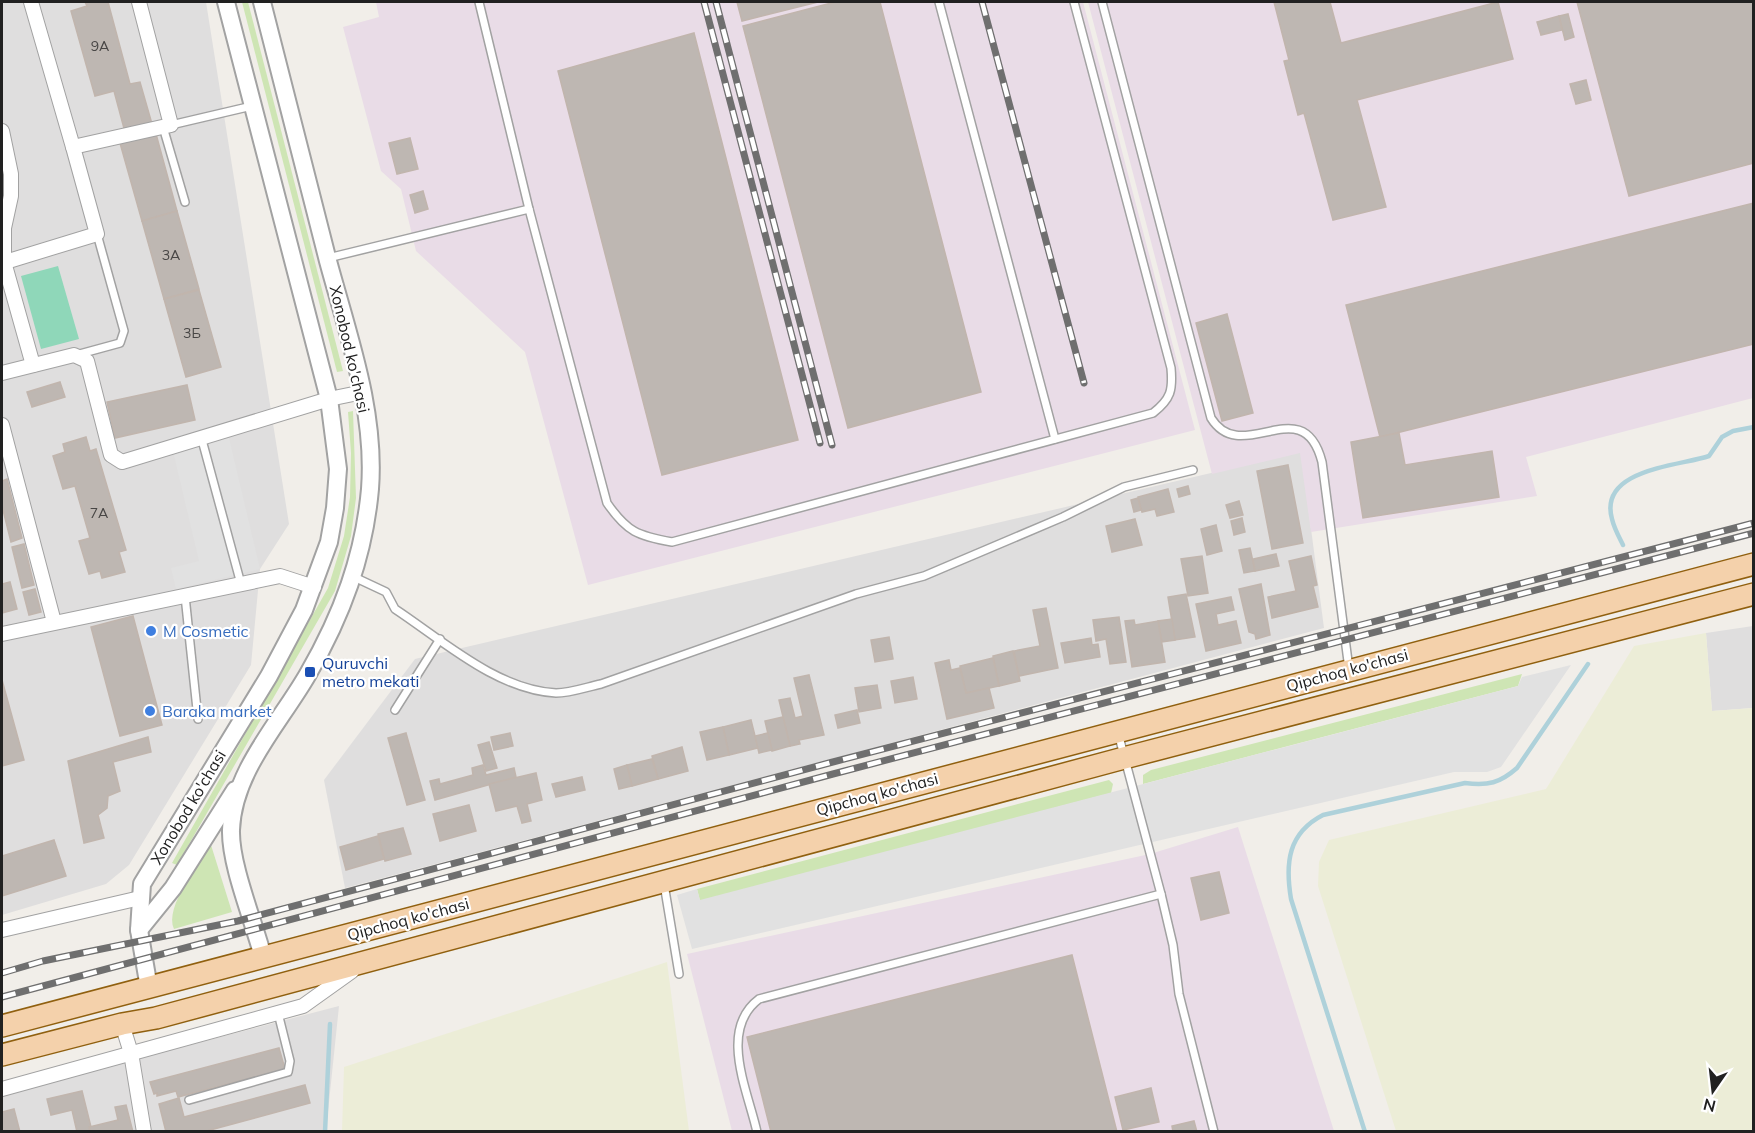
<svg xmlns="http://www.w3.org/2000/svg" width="1755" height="1133" font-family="Mulish,sans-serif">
<rect width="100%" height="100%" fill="#f1eee9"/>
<!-- residential -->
<g fill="#dfdede">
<polygon points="2,2 206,2 289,524 260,569 251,665 129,865 106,884 2,915"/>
<polygon points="1301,452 1324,628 345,888 324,780 415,659"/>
<polygon points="1753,626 1753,708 1712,711 1706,633"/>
<polygon points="339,1006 326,1131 2,1132 2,1094"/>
</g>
<!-- industrial -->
<g fill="#e9dce7">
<polygon points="376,2 1083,2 1195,430 588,585 525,352 416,251 401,189 381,171 343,27 379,17"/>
<polygon points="1088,2 1753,2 1753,398 1526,457 1537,496 1311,532 1300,453 1212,474"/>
<polygon points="1238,827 1334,1131 732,1131 687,954 1150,854"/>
</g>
<!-- farmland -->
<g fill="#ecedd7">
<polygon points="1706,633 1712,711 1753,708 1753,1131 1396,1131 1318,886 1319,862 1329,840 1546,789 1634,646"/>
<polygon points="667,962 689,1131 342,1131 344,1067"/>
</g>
<!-- grass -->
<g fill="#cee5b4">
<polygon points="242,2 248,2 343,371 337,372"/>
<polygon points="353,411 356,498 351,536 335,591 177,865 172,863 328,588 344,536 350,497 351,453 348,412"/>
<polygon points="1522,674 1518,686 1143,784 1143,775 1151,770"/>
<polygon points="1109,780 1113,784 1111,793 700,901 697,889"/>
<path d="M211 845 232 912 174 929C164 907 199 864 211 845Z"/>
</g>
<!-- pitch -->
<polygon fill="#8fd7b9" points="58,266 79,339 41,349 21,276"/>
<!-- parking -->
<g fill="#e1e1e1">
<polygon points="229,438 260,569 176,589 171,568 199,561 173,451"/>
<polygon points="1571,665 1501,767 1487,772 1454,772 692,949 677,895 697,889 700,900 1518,686 1522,677"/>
</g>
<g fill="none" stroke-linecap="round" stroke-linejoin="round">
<!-- stream -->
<g stroke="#aed1da" stroke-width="4.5">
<path d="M1623 545C1619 537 1614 528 1612 519 1598 469 1679 466 1709 456L1722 437 1733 431 1754 427"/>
<polyline points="325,1132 330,1024"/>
<path d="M1365 1132 1291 899C1285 863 1288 833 1323 815L1465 783C1488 786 1500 783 1517 768L1588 664"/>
</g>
</g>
<!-- building -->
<g fill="#beb7b2" stroke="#c1b5ad" stroke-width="1.5">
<polygon points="85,2 108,2 130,84 140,82 152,124 125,132 114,91 95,96 71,11 87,6"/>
<polygon points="737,2 818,2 742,21"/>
<polygon points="835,2 880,2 981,392 848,428 743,26"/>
<polygon points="1274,2 1330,2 1341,43 1498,2 1513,59 1357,100 1386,207 1333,220 1304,113 1298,115 1284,61 1289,60"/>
<polygon points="1577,2 1754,2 1754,163 1629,196"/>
<polygon points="1568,14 1574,37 1565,40 1559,16"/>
<polygon points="1559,16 1562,30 1541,35 1537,22"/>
<polygon points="694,33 798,440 662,475 558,71"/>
<polygon points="1586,80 1591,100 1576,104 1570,84"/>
<polygon points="156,134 177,211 142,221 120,143"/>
<polygon points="410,138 418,169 397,174 389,143"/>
<polygon points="423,191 428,209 415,213 410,195"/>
<polygon points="1754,203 1754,344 1380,437 1346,305"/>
<polygon points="177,211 199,289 164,299 142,221"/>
<polygon points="199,290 221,367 186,377 164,299"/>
<polygon points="1227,314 1253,413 1222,421 1196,323"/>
<polygon points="60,382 65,397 32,407 27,392"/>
<polygon points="187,385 195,420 115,438 107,402"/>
<polygon points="1399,433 1405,465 1492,451 1499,497 1363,518 1351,442"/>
<polygon points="86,437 90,451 96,449 126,550 119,552 125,572 102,578 100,571 89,574 79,541 90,538 75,486 63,489 53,456 65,452 63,444"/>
<polygon points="1288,465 1303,543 1272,549 1257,471"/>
<polygon points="7,479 22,538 11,542 2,506 2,481"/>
<polygon points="1188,486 1190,494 1179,497 1177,489"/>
<polygon points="1168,489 1174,512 1157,516 1155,509 1142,512 1138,497"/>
<polygon points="1138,498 1141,510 1134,512 1131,500"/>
<polygon points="1239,501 1243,515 1230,518 1226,505"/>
<polygon points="1242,518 1245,532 1234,535 1231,521"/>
<polygon points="1135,519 1142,545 1112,552 1106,526"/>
<polygon points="1216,525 1222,551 1207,555 1201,529"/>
<polygon points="24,544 34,585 22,588 12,547"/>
<polygon points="1250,548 1255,571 1244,573 1239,550"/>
<polygon points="1276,554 1279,566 1255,571 1253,559"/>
<polygon points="1202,556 1208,593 1188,596 1181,559"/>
<polygon points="1311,556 1317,585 1313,586 1318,607 1272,618 1268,597 1296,591 1289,561"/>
<polygon points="10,582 17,609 2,613 2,584"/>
<polygon points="1261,584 1270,635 1256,639 1255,634 1249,632 1239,589"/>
<polygon points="35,589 41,612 29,615 23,592"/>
<polygon points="1186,594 1195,637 1175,640 1168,597"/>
<polygon points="1231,597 1234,610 1216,614 1218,625 1236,621 1241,643 1206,651 1196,604"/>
<polygon points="1046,608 1058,668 1019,676 1014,651 1040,646 1033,610"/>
<polygon points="133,616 162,725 120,736 91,627"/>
<polygon points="1119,617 1126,662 1110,664 1106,639 1096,641 1093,620"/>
<polygon points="1172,619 1175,640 1162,642 1158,621"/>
<polygon points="1134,620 1135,625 1158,621 1165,662 1132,667 1125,621"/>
<polygon points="889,637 893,659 875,662 871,640"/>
<polygon points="1091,638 1092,645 1098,644 1100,657 1065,663 1061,643"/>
<polygon points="1013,651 1020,681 999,686 993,656"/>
<polygon points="993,658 999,686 966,693 960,666"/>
<polygon points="949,660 951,670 960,668 966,693 989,688 994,708 947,719 935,663"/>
<polygon points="809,675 824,735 799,740 800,744 790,746 779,700 790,698 795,718 803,716 794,678"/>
<polygon points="913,677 917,699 895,703 891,681"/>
<polygon points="2,680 24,760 2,766"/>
<polygon points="877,685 881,708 859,712 855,688"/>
<polygon points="857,710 860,723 838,728 835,715"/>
<polygon points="783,717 790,746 772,751 765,721"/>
<polygon points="751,720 758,748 729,755 723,727"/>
<polygon points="723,727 729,755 707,760 700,732"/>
<polygon points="406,733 425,800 407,805 388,738"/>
<polygon points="510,733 513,746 494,750 491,737"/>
<polygon points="768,733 772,750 759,753 755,736"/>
<polygon points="148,737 151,752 113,762 120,791 108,796 107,808 98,815 104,838 84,843 68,761"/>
<polygon points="489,742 497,768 486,771 478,745"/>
<polygon points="682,747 688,771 658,779 652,756"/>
<polygon points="652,759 658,779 632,786 627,765"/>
<polygon points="483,765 486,775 514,768 516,777 435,800 430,781 439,779 440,784 473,775 472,768"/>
<polygon points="627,765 632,786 619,789 614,769"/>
<polygon points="536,773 542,800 527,804 531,821 522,823 517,806 496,811 489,784"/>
<polygon points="582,777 585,790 556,797 552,784"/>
<polygon points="469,805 476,831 440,841 433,814"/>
<polygon points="403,828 411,854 385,861 378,834"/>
<polygon points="378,836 384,859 346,870 340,847"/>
<polygon points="54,840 66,876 2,896 2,856"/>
<polygon points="1219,872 1229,913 1201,920 1191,878"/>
<polygon points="1072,955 1117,1132 771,1132 747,1037"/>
<polygon points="279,1048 285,1069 178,1097 176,1091 157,1096 157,1093 154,1094 150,1082"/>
<polygon points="305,1085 310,1103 203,1132 166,1132 159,1104 179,1098 184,1117"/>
<polygon points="1151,1088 1159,1122 1123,1130 1115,1097"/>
<polygon points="82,1091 91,1127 90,1132 77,1132 72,1110 51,1115 47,1099"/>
<polygon points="126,1105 133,1132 90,1132 89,1127 118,1120 115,1107"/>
<polygon points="14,1109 20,1132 2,1132 2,1112"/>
<polygon points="1194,1121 1197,1132 1173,1132 1172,1126"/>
</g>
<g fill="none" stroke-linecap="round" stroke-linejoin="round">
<!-- service casing -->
<g stroke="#a2a2a2" stroke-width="10">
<g id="service">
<path d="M479 2 529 209 607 503C627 532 638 536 672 542L1153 413C1171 399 1173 390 1171 368L1074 2"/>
<polyline points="939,2 1055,439"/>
<path d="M1102 2 1211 418C1242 468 1303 388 1322 462L1349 669"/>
<polyline points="171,125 252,106"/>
<polyline points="163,127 185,202"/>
<polyline points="328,258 529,209"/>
<polyline points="76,355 120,343 124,331 97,234"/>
<polyline points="202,440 241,584"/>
<path d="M354 577 386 592 395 609C442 640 497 690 556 693 570 693 587 687 601 684L856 594 924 576 1063 517 1124 487 1193 470"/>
<polyline points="185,596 198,719"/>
<polyline points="395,710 440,639"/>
<polyline points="1118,733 1161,894 1173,945 1179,994 1214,1132"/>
<polyline points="664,884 679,974"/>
<polyline points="189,1100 288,1072 290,1061 278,1013"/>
<path d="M757 1132C748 1091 718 1030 759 999L1161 894"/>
</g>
</g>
<!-- minor casing -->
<g stroke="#a2a2a2" stroke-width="16">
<g id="minor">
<polyline points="31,2 73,147"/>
<polyline points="2,131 11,174 11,196 4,228 4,262 33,365"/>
<polyline points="2,263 97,234 73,147 171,125 139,2"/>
<polyline points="2,373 74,355 87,361 111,455 122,462 329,399 363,392"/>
<polyline points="2,425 54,622"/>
<polyline points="2,634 280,576 314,587"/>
<polyline points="2,930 140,898"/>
<polyline points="122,1024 131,1053 144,1132"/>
<polyline points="2,1089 303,1006 352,971"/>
</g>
</g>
<!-- tertiary casing -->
<g stroke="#a2a2a2" stroke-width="20">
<g id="tertiary">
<path d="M262 2C284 88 306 175 328 261 348 335 376 411 370 489 364 556 342 615 308 674 280 723 233 771 231 830 230 865 254 922 263 957"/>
<polyline points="139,930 173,888 235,790"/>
<polyline points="149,988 139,930 142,884 269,676 304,610 329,542 335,508 338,469 329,399 226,2"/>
</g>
</g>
<!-- primary casing -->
<g stroke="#90600f" stroke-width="24">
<g id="primary">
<polyline points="2,1026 1754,564"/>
<polyline points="2,1055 122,1024 156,1018 1124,758 1754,594"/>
</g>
</g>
<!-- service -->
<use href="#service" stroke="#fff" stroke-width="7"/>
<!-- minor -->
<use href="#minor" stroke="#fff" stroke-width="14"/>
<!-- tertiary -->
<use href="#tertiary" stroke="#fff" stroke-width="16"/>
<!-- primary -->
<use href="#primary" stroke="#f4d1ab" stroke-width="21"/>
<!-- rail casing -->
<g stroke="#6f6f6f" stroke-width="7">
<g id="rail">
<polyline points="704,2 820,443"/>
<polyline points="716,2 832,445"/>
<polyline points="982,2 1084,383"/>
<polyline points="2,973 43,961 238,921 829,763 1754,523"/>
<polyline points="2,997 833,774 1754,533"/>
</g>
</g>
<!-- rail -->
<use href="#rail" stroke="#fff" stroke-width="4.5" stroke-dasharray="14" stroke-linecap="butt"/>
</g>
<!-- markers -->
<g fill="#3f7fe0" stroke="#fff" stroke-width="2">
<circle cx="151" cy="631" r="6"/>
<circle cx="150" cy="711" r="6"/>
</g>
<rect fill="#1a4fb4" stroke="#fff" stroke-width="2" x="304" y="666" width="12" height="12" rx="3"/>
<g text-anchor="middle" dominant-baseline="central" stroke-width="4.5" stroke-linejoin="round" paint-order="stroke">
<!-- number labels -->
<g font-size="14" fill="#484645">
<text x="100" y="46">9А</text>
<text x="171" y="255">3А</text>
<text x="192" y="333">3Б</text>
<text x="99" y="513">7А</text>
</g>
<!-- street labels -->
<g font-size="16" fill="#212121" stroke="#fff">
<text transform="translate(350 349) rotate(77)">Xonobod ko'chasi</text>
<text transform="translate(1347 670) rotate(-15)">Qipchoq ko'chasi</text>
<text transform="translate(877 794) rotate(-15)">Qipchoq ko'chasi</text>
<text transform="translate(188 807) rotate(-59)">Xonobod ko'chasi</text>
<text transform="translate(408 919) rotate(-15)">Qipchoq ko'chasi</text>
</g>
<!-- shop labels -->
<g font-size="16" fill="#366cbe" stroke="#fff" text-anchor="start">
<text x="163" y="631">M Cosmetic</text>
<text x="162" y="711">Baraka market</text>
</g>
<!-- transit labels -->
<g font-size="16" fill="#164399" stroke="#fff" text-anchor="start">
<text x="322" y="663">Quruvchi<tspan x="322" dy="18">metro mekati</tspan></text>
</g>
</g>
<!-- border -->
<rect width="1755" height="1133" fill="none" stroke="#212121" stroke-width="6"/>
<!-- north arrow -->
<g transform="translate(1713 1091) rotate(194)" stroke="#ffffff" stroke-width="4.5" paint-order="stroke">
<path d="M0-4.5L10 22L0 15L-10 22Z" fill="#212121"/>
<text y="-9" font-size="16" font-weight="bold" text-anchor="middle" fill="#212121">N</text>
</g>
</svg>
